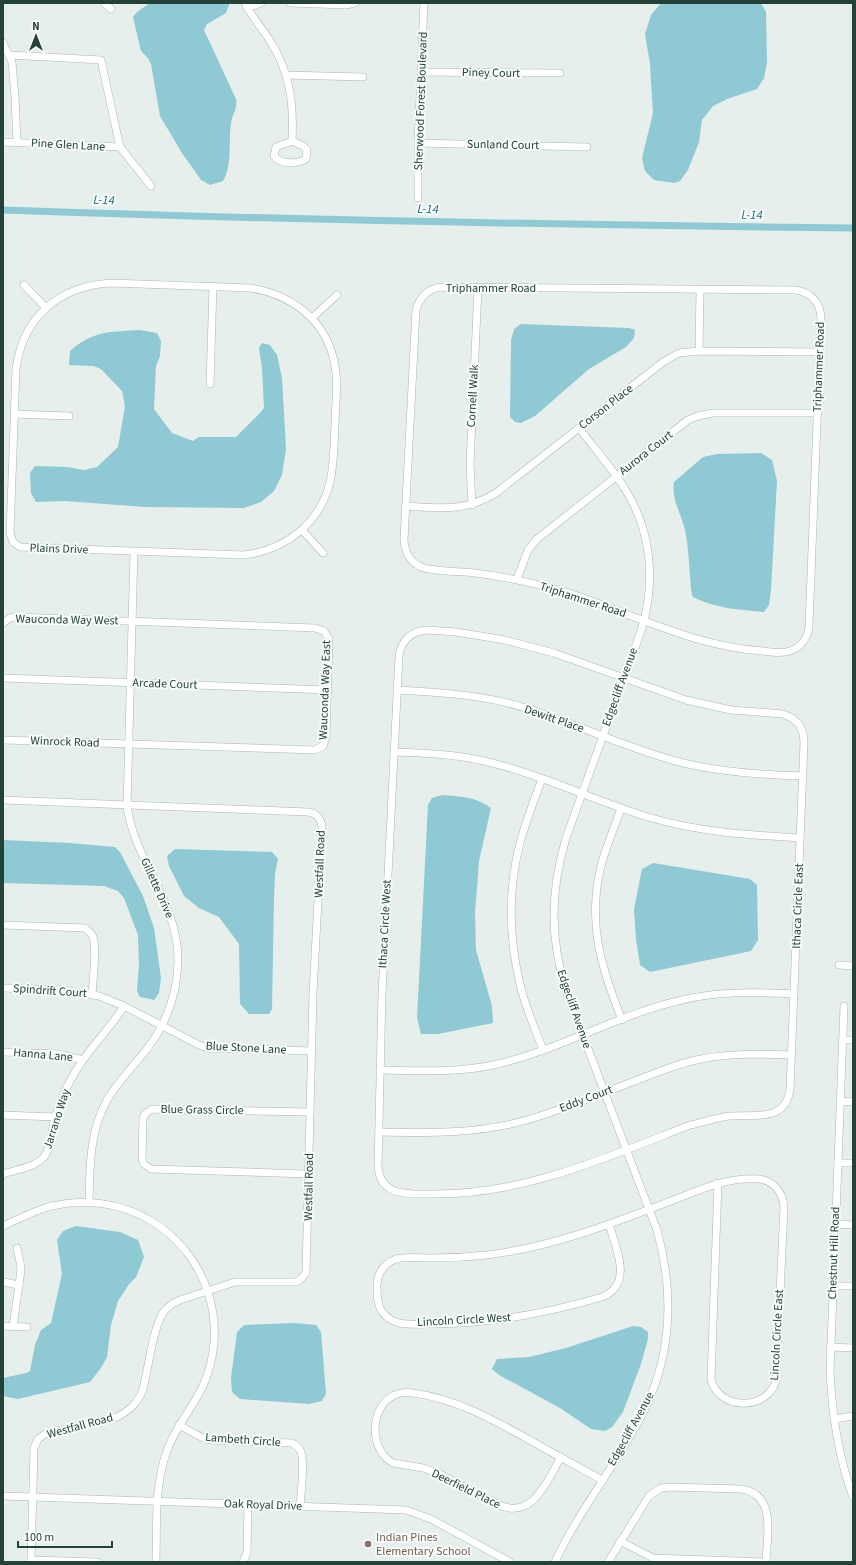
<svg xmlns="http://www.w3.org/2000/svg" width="856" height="1565" font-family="'Source Sans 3',sans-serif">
<rect width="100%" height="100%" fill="#e6efeb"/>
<!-- water -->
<g fill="#8ec9d4">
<path d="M150 3H228L229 5 226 13 207 24 204 30 236 99C238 109 232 114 231 123 228 142 233 164 223 181L210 185 201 180 182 153 160 116 151 64 148 58 141 51 133 17 137 12Z"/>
<polygon points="661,3 761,3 766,12 767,62 764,78 757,89 727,99 713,106 702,120 699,142 688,170 680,181 674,183 654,180 645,171 642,158 653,113 650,64 645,34 651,15"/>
<polygon points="521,324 629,328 635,330 634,338 626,347 589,369 535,416 521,423 515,422 510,417 511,340 514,329"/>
<path d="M140 330 157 333 161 341 160 356 156 366 154 409 172 433 193 441 199 437H236L260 413 264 408 262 368 259 348 262 343 270 345 277 355 282 378 286 449 282 475 274 491 261 502 244 508 145 507 65 501 36 502 31 493 30 473 35 466 67 467 84 470 97 467 118 447 125 406 122 391 101 369 93 366 69 365 70 351C94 330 110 332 140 330Z"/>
<path d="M761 453 772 460 777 481 771 590 769 605 764 612C740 610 714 608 693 597 690 590 691 583 690 576 689 561 688 544 685 530 681 513 671 499 674 482L703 457 717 454Z"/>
<path d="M442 795C460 796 476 797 491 808L479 861 475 913 476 950 492 1006 493 1023 438 1034H421L417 1018 428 805 432 798Z"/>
<polygon points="3,840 70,843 115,847 120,852 143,896 154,928 161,978 159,993 154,1000 140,997 137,991 139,963 138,935 124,898 118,891 104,886 3,883"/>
<polygon points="175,849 272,852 278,859 275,874 274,898 272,1009 269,1014 249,1014 240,1004 239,944 219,917 199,908 184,896 169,866 167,856"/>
<polygon points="653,863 750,879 757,885 758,940 751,951 650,972 640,965 636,939 634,909 642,869"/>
<polygon points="76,1226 120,1232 138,1240 144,1257 136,1277 129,1284 118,1301 111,1325 107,1357 101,1368 90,1382 18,1399 3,1396 3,1378 26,1373 30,1371 35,1345 41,1330 51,1323 62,1274 57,1240 63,1231"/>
<polygon points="295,1323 316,1325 321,1332 326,1394 322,1401 309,1404 240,1399 232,1392 231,1378 237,1332 244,1325"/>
<polygon points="633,1326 641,1327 648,1332 648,1339 641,1364 623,1412 612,1427 605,1431 591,1429 560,1408 499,1375 492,1369 497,1359 529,1357 566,1348"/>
</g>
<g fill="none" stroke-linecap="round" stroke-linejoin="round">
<!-- canal -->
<path stroke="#8ec9d4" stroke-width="7" d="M3 210C286 220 570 225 853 228"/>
<!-- minor casing -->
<g stroke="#a8b8b2" stroke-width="8">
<g id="minor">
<polyline points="104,3 111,9"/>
<path d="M245 3C251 16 261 27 269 39 290 72 294 102 292 141"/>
<polyline points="290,3 346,5 355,3"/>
<polyline points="247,8 261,3"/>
<polyline points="3,43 12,62 15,97 17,142"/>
<polyline points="9,55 101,60 120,147 151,186"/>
<polyline points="421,72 560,73"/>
<polyline points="286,75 363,77"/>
<path d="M292 141 303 146 307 150 306 159C297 164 281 165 274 156L276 147Z"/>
<polyline points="3,142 120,147"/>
<polyline points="418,143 587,147"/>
<polyline points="418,198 418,143 424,3"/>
<path d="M111 283 251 288C297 296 331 325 336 373 338 390 335 408 335 425 334 444 334 464 330 482 320 524 285 550 244 555L20 547 13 542 10 533 16 369C23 317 59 286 111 283Z"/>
<polyline points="24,285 46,308"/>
<path d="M443 287 795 290C811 292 821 303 821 319L809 626C808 638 801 647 790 651 781 654 771 652 763 651 695 647 633 614 569 593 538 584 507 577 475 573 460 571 433 572 421 567 410 562 405 552 404 540L416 310C420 296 429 288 443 287Z"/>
<polyline points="312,318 337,295"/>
<polyline points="699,351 700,290"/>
<polyline points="210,384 213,286"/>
<polyline points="14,414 69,416"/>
<polyline points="472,505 470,464 478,288"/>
<path d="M406 506C440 508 465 512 496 493L663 362 679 353 699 351 820 352"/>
<polyline points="302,530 323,553"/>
<polyline points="517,579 528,550 537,539 688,420 698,416 712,413 818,413"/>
<polyline points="3,623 10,618 15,617 315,628 324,631 329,639 326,737 323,746 315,750 3,740"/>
<path d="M427 630 456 632 505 640 554 653 686 700 731 710 783 714 792 718 799 724 803 733 804 742 790 1089C786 1123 753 1114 729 1116 716 1118 703 1122 690 1125 605 1158 521 1196 429 1194 406 1194 380 1196 378 1166L382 995 399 656C401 641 411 631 427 630Z"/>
<polyline points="3,678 328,690"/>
<path d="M397 690C434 692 471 694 508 703 568 719 623 748 683 763 722 772 762 775 803 776"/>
<path d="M394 752C424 753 454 754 484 761 540 774 593 800 648 817 698 832 748 835 800 838"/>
<path d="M542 779C534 800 526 821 520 843 508 889 509 938 520 984 525 1007 535 1028 543 1050"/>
<path d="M3 800 308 812C316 813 321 818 322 827L313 993 306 1273 300 1280 296 1282H235L180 1300C173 1303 167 1307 163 1313 153 1328 148 1370 143 1389 138 1403 130 1410 117 1417L45 1434 38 1439 34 1448 31 1562"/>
<path d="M621 808C615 827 606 846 601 866 587 923 601 967 622 1020"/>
<path d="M3 925 85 928C88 931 92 933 93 937 97 947 93 982 92 994"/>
<polyline points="839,965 853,966"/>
<polyline points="3,988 63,990 99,996 124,1006 199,1045 208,1048 312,1051"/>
<path d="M844 1006 830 1371C832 1414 838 1456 853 1497"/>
<polyline points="843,1040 853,1040"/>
<polyline points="3,1052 59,1054 83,1060"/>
<path d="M380 1070C420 1071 459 1073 498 1064 561 1049 619 1014 682 1000 719 991 756 992 794 994"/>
<polyline points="840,1101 853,1102"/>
<polyline points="3,1115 55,1117"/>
<path d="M379 1132C427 1133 476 1134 523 1121 563 1110 602 1093 640 1079 660 1071 680 1063 701 1059 731 1053 761 1054 791 1055"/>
<polyline points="838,1163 853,1163"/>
<path d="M3 1174C15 1170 33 1168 43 1158 53 1147 51 1128 56 1115 62 1095 71 1077 83 1060 96 1041 112 1026 124 1006"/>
<polyline points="309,1174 151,1169 144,1164 142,1160 143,1118 145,1114 152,1109 310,1112"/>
<path d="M89 1203C90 1168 89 1134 106 1102 117 1082 133 1067 147 1049 166 1024 177 994 178 962 179 902 135 863 127 806L134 552"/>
<path d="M609 1224C616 1249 634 1284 602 1297 544 1314 486 1325 425 1324 414 1324 400 1326 390 1319 378 1312 377 1300 377 1287 377 1274 383 1264 396 1259 407 1256 420 1258 432 1258 450 1258 469 1257 487 1255 553 1247 614 1223 676 1199 702 1189 728 1177 758 1179 773 1180 783 1192 784 1207L776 1381C766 1412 718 1410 711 1379L718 1183"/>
<polyline points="835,1224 853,1225"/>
<path d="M3 1226C18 1219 32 1212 48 1207 82 1198 122 1202 153 1222 209 1257 230 1328 202 1388 191 1410 175 1428 167 1451 154 1486 157 1525 156 1562"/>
<polyline points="3,1282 19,1285"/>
<polyline points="833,1286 853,1286"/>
<polyline points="3,1326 27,1327"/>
<polyline points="13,1327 21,1270 20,1262 17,1248"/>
<polyline points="830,1347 853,1348"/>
<polyline points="834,1419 853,1416"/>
<path d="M179 1425 201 1437 210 1440 292 1443C296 1445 299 1447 301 1452 305 1463 301 1493 300 1506"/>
<path d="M561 1457C547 1481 533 1520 499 1505L438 1473 423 1468 393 1463C362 1446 373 1386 413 1393 456 1399 490 1418 528 1439 552 1453 577 1466 602 1480"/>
<polyline points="3,1496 406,1510 431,1519 510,1562"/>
<polyline points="620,1541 653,1558 766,1562"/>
<polyline points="31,1560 97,1562"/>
<polyline points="243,1562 247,1553 248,1504"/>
<path d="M555 1562C579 1510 617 1464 643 1413 672 1355 674 1292 657 1230L566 991C550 938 550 892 566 838L641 631C656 583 652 532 625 489 612 468 594 448 579 428"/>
<path d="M608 1562 649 1496 661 1488 670 1487 741 1489C777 1494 767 1536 766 1562"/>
</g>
</g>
<!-- minor -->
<use href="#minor" stroke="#fff" stroke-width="7"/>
</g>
<!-- markers -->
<circle fill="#8d6e63" stroke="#f7fbf9" stroke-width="1.5" cx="368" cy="1544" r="4"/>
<g text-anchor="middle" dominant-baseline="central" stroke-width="4" stroke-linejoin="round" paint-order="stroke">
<!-- street labels -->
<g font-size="12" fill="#24423a" stroke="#f7fbf9">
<text transform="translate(491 73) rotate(1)">Piney Court</text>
<text transform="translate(421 101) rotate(-88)">Sherwood Forest Boulevard</text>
<text transform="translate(68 145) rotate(3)">Pine Glen Lane</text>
<text transform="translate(503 145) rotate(1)">Sunland Court</text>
<text x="491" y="288">Triphammer Road</text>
<text transform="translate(819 367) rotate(-88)">Triphammer Road</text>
<text transform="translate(473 396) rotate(-87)">Cornell Walk</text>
<text transform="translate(606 407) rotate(-38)">Corson Place</text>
<text transform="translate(646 453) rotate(-38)">Aurora Court</text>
<text transform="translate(59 549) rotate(2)">Plains Drive</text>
<text transform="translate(583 600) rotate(18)">Triphammer Road</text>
<text transform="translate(67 620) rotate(1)">Wauconda Way West</text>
<text transform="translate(165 684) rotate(2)">Arcade Court</text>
<text transform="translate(620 687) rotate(-70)">Edgecliff Avenue</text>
<text transform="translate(325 690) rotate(-88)">Wauconda Way East</text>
<text transform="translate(554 719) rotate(19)">Dewitt Place</text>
<text transform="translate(65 742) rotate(2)">Winrock Road</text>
<text transform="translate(320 864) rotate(-88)">Westfall Road</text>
<text transform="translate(157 888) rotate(66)">Gillette Drive</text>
<text transform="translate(798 906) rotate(-88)">Ithaca Circle East</text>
<text transform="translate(385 924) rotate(-87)">Ithaca Circle West</text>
<text transform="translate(50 991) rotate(4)">Spindrift Court</text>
<text transform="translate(574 1009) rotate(71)">Edgecliff Avenue</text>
<text transform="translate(246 1048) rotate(3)">Blue Stone Lane</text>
<text transform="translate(43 1055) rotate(5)">Hanna Lane</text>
<text transform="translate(586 1099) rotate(-21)">Eddy Court</text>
<text transform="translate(202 1110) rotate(1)">Blue Grass Circle</text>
<text transform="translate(57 1119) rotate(-72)">Jarrano Way</text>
<text transform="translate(309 1187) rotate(-89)">Westfall Road</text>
<text transform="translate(834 1253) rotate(-88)">Chestnut Hill Road</text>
<text transform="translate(464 1320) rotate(-3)">Lincoln Circle West</text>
<text transform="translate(777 1335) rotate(-87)">Lincoln Circle East</text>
<text transform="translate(80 1426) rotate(-15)">Westfall Road</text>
<text transform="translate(631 1429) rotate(-61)">Edgecliff Avenue</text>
<text transform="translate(243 1440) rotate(4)">Lambeth Circle</text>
<text transform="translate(466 1489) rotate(26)">Deerfield Place</text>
<text transform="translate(263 1505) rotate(2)">Oak Royal Drive</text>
</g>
<!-- education labels -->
<g font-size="12" fill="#785e54" stroke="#f7fbf9" text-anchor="start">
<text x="376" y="1537">Indian Pines<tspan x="376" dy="14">Elementary School</tspan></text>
</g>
<!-- water labels -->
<g font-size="13" font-style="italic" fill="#1c6f80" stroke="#f7fbf9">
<text transform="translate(104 200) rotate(2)">L-14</text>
<text transform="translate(428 209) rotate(2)">L-14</text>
<text transform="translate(752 215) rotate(1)">L-14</text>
</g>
</g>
<!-- border -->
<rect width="856" height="1565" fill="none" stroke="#24423a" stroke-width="8"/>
<!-- north arrow -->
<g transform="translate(36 36)" stroke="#f7fbf9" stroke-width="3" paint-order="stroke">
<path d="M0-3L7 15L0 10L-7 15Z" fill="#24423a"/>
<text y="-6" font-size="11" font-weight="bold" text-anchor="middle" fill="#24423a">N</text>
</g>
<!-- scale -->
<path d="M18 1541v6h94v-6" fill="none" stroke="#24423a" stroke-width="2"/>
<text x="24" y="1541" font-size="12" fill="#24423a" stroke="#f7fbf9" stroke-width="3" paint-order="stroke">100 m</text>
</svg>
